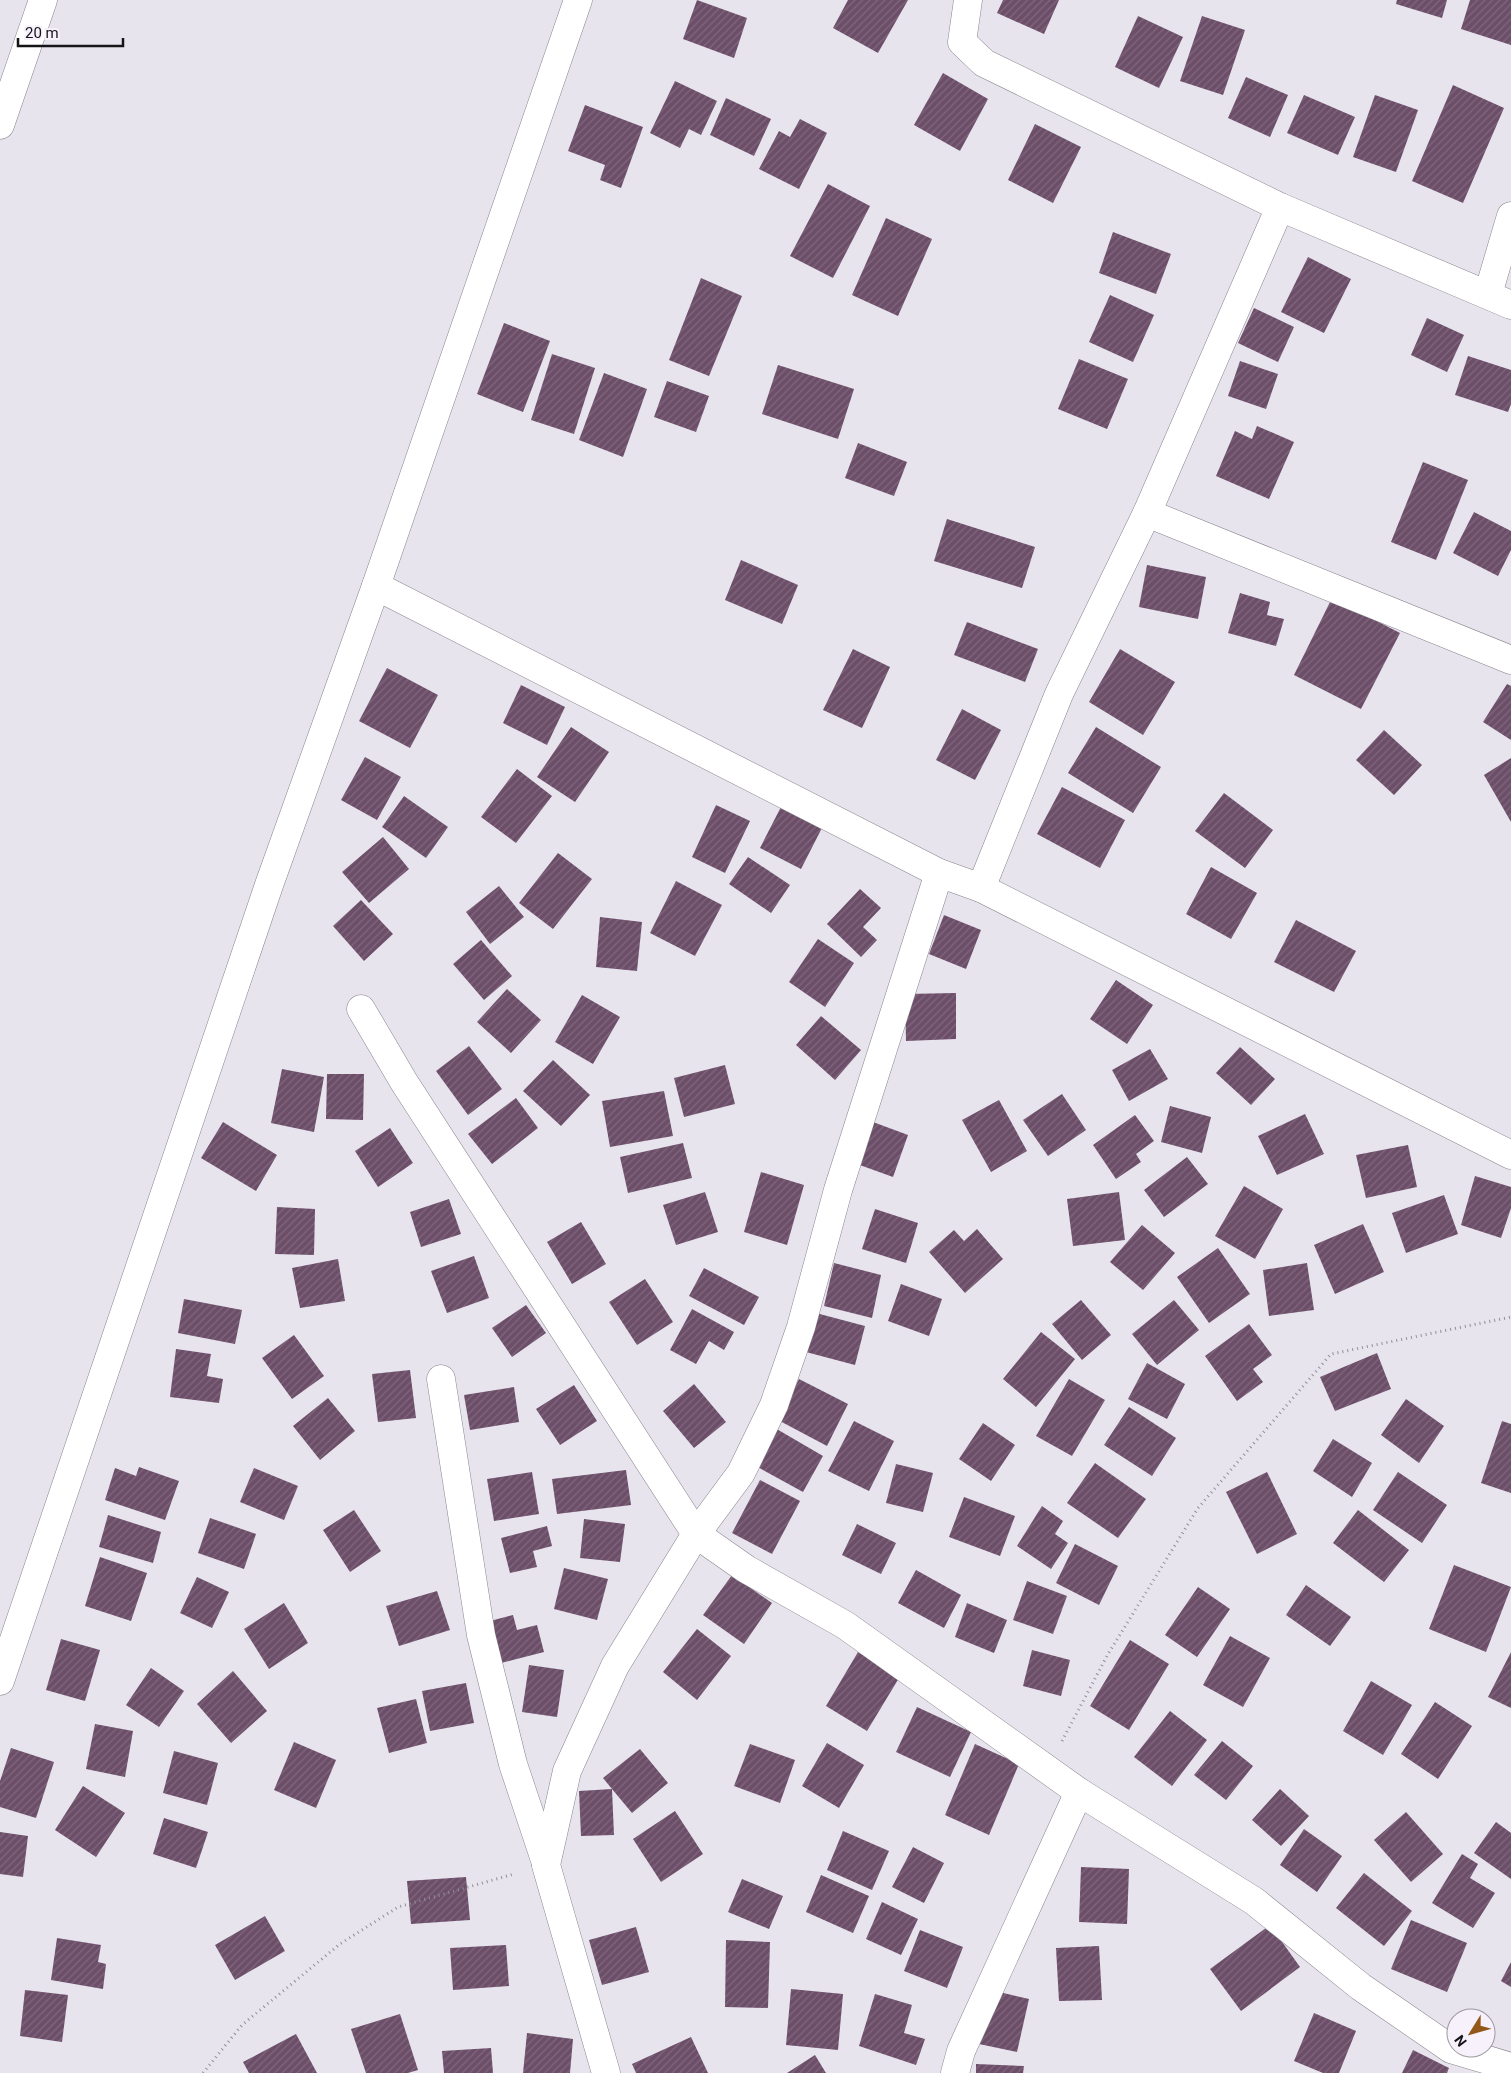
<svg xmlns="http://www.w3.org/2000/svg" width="1511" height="2073" font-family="Roboto,sans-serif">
<defs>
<pattern id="building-hatch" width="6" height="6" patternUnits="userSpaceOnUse" patternTransform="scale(1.25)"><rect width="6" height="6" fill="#6c4e69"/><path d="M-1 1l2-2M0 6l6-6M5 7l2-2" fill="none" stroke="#7f687d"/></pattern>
</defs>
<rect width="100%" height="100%" fill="#e8e4ee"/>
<!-- building -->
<g fill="url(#building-hatch)">
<polygon points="697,0 747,18 734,58 683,39"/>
<polygon points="848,0 908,0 878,53 833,28"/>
<polygon points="1003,0 1059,0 1044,34 997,13"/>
<polygon points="1397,0 1447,0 1442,18 1396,4"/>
<polygon points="1470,0 1511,0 1511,45 1461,29"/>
<polygon points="1138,16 1183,37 1159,88 1115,67"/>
<polygon points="1202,16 1245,30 1223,95 1180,81"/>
<polygon points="943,73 988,99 960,151 914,125"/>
<polygon points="1246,77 1288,95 1270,137 1228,118"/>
<polygon points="675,81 717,101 701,135 689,129 680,148 650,133"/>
<polygon points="1453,85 1504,108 1463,203 1412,181"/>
<polygon points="1304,95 1355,117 1338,155 1287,133"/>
<polygon points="1375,95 1418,110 1396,172 1353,157"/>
<polygon points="726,98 771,119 754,156 710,135"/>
<polygon points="585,105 643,127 621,188 600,180 605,165 568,151"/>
<polygon points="800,119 827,133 799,189 759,169 779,131 790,137"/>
<polygon points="1035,124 1081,147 1053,203 1008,180"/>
<polygon points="828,184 870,206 833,278 790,256"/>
<polygon points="886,218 932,239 898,316 852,295"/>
<polygon points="1113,232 1171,254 1156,294 1099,273"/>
<polygon points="1308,257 1351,279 1324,333 1281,312"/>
<polygon points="701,278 742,296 709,376 669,360"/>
<polygon points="1110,295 1154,315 1133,362 1089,342"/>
<polygon points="1254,308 1294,327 1278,362 1238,343"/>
<polygon points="1427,318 1464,335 1447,372 1411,355"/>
<polygon points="504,323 550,341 523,412 477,394"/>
<polygon points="552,354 595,368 574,434 531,420"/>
<polygon points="1468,356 1511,370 1511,404 1508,412 1455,395"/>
<polygon points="1079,359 1128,379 1107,429 1058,409"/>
<polygon points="1240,361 1278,374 1266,409 1228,396"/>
<polygon points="778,365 854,389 838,439 762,414"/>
<polygon points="604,373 647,389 623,457 579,440"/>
<polygon points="667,381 709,396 696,432 654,417"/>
<polygon points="1257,426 1294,442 1269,499 1216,476 1235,431 1252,439"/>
<polygon points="858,443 907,462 894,496 845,478"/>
<polygon points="1423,462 1468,480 1436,560 1391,542"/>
<polygon points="1474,512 1511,531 1511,550 1498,576 1453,553"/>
<polygon points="947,519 1035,547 1022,588 934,561"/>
<polygon points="741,560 798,585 782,624 725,600"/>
<polygon points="1147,565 1206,577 1198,619 1139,607"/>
<polygon points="1240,593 1270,602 1267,615 1284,619 1276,646 1228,633"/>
<polygon points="1332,598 1400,633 1361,709 1294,675"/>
<polygon points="967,622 1038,649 1025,682 954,655"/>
<polygon points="853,649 890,667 862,728 823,710"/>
<polygon points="1120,649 1175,682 1143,735 1089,702"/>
<polygon points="387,668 438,695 410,748 359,721"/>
<polygon points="1507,684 1511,686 1511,740 1483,722"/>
<polygon points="521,685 565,707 547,745 503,723"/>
<polygon points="962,709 1001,730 975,780 936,760"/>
<polygon points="571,727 609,752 575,802 537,777"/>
<polygon points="1096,727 1161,767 1133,813 1068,773"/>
<polygon points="1384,730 1422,765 1394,795 1356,760"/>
<polygon points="365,757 401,777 377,820 341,800"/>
<polygon points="1511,758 1511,822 1484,775"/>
<polygon points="517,769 552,796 516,843 481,817"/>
<polygon points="1062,787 1125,820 1100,868 1037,834"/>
<polygon points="1224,793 1273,830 1245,868 1195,831"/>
<polygon points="404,796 448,827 426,858 382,827"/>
<polygon points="784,801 825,822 801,869 760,848"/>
<polygon points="716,805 750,821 725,873 692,857"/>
<polygon points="383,837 409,869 369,903 342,872"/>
<polygon points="558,853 592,879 553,929 519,903"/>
<polygon points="748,857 790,885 771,913 729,884"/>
<polygon points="1211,867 1257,893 1231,939 1186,914"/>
<polygon points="676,881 722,905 695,956 650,933"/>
<polygon points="499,886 524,917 490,944 466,912"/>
<polygon points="860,889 881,908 863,927 877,940 861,957 827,924"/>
<polygon points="361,900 393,934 364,961 333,926"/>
<polygon points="944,915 981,930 966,969 929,954"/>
<polygon points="600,917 642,922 637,971 596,967"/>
<polygon points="1296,920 1356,951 1334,992 1274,962"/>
<polygon points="818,939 854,963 825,1007 789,982"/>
<polygon points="481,940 512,976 484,1000 453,964"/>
<polygon points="1116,980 1153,1005 1127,1044 1090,1019"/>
<polygon points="507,989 541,1020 511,1053 477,1022"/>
<polygon points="956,993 956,1039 906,1041 905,994"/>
<polygon points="582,995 620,1017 593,1064 555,1042"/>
<polygon points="821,1016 861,1050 835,1080 796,1045"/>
<polygon points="469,1046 502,1089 468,1115 436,1071"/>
<polygon points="1240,1047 1275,1079 1251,1105 1216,1073"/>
<polygon points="1150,1049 1168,1079 1129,1101 1112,1070"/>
<polygon points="553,1060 590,1095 561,1126 523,1091"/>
<polygon points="725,1065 735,1104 684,1117 674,1078"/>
<polygon points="282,1069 324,1077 314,1132 271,1123"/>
<polygon points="327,1074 364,1074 363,1120 326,1119"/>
<polygon points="664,1091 673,1136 610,1147 602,1101"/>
<polygon points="1062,1094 1086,1130 1048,1156 1023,1120"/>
<polygon points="516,1098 538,1128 492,1164 468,1134"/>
<polygon points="999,1100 1027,1151 991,1172 962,1120"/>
<polygon points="1170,1106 1211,1117 1202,1153 1161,1142"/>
<polygon points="1305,1114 1324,1154 1277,1175 1258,1136"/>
<polygon points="1135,1115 1154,1141 1136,1154 1141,1162 1116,1179 1093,1145"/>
<polygon points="223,1122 277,1155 256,1191 201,1158"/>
<polygon points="873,1122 908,1135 893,1177 857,1164"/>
<polygon points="390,1128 413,1163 378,1187 355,1151"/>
<polygon points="683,1143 692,1178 628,1193 620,1157"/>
<polygon points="1408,1145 1417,1187 1366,1198 1356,1155"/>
<polygon points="1187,1157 1208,1184 1164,1217 1144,1190"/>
<polygon points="761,1172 804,1185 787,1245 744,1232"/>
<polygon points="1475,1176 1511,1187 1511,1208 1501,1238 1461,1225"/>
<polygon points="1244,1186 1283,1209 1255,1259 1215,1236"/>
<polygon points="705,1192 718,1232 676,1245 663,1205"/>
<polygon points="1119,1192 1125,1240 1073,1246 1067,1199"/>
<polygon points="1444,1195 1458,1234 1406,1253 1392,1213"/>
<polygon points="449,1199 461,1234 421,1247 410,1212"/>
<polygon points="277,1207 315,1209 314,1255 275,1254"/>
<polygon points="875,1209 918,1223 906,1263 862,1249"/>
<polygon points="581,1222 606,1264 572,1284 547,1242"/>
<polygon points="1363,1224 1384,1272 1335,1294 1314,1245"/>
<polygon points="1142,1225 1175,1253 1143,1290 1110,1262"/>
<polygon points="977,1229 1003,1259 965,1293 929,1252 954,1230 964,1241"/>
<polygon points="1218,1248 1250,1294 1209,1323 1177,1277"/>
<polygon points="474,1256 489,1298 447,1313 431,1271"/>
<polygon points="338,1259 345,1301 300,1308 292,1268"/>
<polygon points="834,1263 881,1275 872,1318 824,1306"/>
<polygon points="1307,1263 1314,1310 1269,1316 1263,1270"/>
<polygon points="704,1268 759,1297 744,1325 689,1296"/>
<polygon points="645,1279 673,1322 637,1345 609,1302"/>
<polygon points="901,1284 942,1299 929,1336 888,1321"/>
<polygon points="184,1299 242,1310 235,1344 178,1333"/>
<polygon points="1081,1300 1111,1335 1082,1360 1052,1324"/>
<polygon points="1174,1300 1199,1330 1157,1365 1132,1334"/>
<polygon points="526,1305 546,1333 512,1357 492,1328"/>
<polygon points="692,1309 734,1332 724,1350 709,1341 696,1364 670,1350"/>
<polygon points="816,1313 865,1326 855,1365 806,1352"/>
<polygon points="1249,1324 1272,1355 1253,1369 1263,1382 1237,1401 1205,1356"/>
<polygon points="1041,1332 1075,1359 1036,1407 1003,1379"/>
<polygon points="294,1335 324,1376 292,1399 262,1358"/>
<polygon points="176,1349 211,1354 207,1376 223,1379 219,1403 170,1397"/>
<polygon points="1377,1353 1391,1389 1335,1411 1320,1377"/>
<polygon points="1147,1363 1185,1384 1167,1419 1128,1399"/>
<polygon points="410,1370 416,1418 378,1422 372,1374"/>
<polygon points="799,1379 848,1404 827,1446 778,1420"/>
<polygon points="1069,1379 1105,1400 1072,1456 1036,1436"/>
<polygon points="694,1384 726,1422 694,1448 663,1411"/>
<polygon points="574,1385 597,1421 560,1445 536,1409"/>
<polygon points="514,1387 519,1422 470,1430 464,1395"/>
<polygon points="328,1398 355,1431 320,1460 293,1426"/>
<polygon points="1406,1399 1444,1426 1419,1463 1381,1435"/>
<polygon points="1129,1407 1176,1438 1152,1476 1104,1445"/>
<polygon points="854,1421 894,1441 869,1491 828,1471"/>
<polygon points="1502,1421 1511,1424 1511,1493 1481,1483"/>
<polygon points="983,1423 1015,1445 991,1481 959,1459"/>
<polygon points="775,1428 823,1456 803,1492 754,1465"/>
<polygon points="1333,1439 1372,1463 1352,1497 1313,1471"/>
<polygon points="1095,1463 1146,1499 1118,1538 1067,1503"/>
<polygon points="896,1464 933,1473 923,1512 886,1503"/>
<polygon points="139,1467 179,1481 165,1520 105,1500 115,1468 136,1476"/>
<polygon points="254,1468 298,1486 284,1520 240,1502"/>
<polygon points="626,1470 631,1505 557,1514 552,1479"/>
<polygon points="532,1472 539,1514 494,1521 487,1479"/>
<polygon points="1267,1472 1297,1534 1257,1554 1226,1492"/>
<polygon points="1398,1472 1447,1505 1422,1543 1373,1510"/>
<polygon points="760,1480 800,1501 772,1554 732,1533"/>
<polygon points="964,1497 1015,1516 1000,1556 949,1537"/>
<polygon points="1042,1506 1063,1521 1055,1534 1068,1543 1051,1569 1017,1546"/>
<polygon points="354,1510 381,1551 350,1572 323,1530"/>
<polygon points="1358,1510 1409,1550 1384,1582 1333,1543"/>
<polygon points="108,1515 161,1532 153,1563 99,1547"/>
<polygon points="210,1518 256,1534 244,1569 198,1553"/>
<polygon points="584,1519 625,1524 620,1562 580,1558"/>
<polygon points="857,1524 896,1543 881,1574 842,1555"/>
<polygon points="547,1526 552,1546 533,1551 537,1567 510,1573 501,1538"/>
<polygon points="1075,1544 1118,1566 1099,1605 1056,1583"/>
<polygon points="100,1557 147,1573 131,1621 85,1606"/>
<polygon points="1454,1565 1511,1587 1486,1652 1429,1629"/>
<polygon points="564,1568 608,1579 597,1620 554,1609"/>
<polygon points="916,1570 961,1595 944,1628 898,1603"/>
<polygon points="732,1575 772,1603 744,1644 703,1615"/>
<polygon points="197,1577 229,1592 212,1628 180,1613"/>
<polygon points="1027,1581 1067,1596 1053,1634 1013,1620"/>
<polygon points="1306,1585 1351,1617 1330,1646 1286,1615"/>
<polygon points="1198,1587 1230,1609 1197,1657 1165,1635"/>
<polygon points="437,1591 450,1630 399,1646 386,1606"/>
<polygon points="284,1603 308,1643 269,1669 244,1629"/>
<polygon points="967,1603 1007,1620 994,1653 955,1637"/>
<polygon points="513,1615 517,1630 537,1625 544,1652 501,1663 490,1621"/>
<polygon points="697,1629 731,1656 697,1700 663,1672"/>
<polygon points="1230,1636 1270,1658 1243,1707 1203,1685"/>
<polygon points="61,1639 100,1650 85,1701 46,1690"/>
<polygon points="1130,1640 1169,1664 1129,1730 1090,1706"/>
<polygon points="1032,1650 1070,1660 1061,1696 1023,1686"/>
<polygon points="858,1652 899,1678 867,1731 826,1706"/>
<polygon points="1511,1652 1511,1708 1488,1697"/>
<polygon points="529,1665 564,1670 557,1717 522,1712"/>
<polygon points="151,1668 184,1691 159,1727 126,1705"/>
<polygon points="233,1671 267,1711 231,1743 197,1704"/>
<polygon points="1371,1681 1412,1705 1383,1755 1343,1731"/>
<polygon points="466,1683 474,1723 430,1731 422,1691"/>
<polygon points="416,1699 427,1743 389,1753 377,1708"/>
<polygon points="1435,1702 1472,1726 1438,1779 1401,1754"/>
<polygon points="917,1707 971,1732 950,1777 896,1752"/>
<polygon points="1170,1711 1207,1740 1172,1786 1134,1757"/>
<polygon points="95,1724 133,1731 125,1777 86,1769"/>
<polygon points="1222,1741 1253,1766 1226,1800 1194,1775"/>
<polygon points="294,1742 336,1760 316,1808 274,1790"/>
<polygon points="827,1743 864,1765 839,1808 802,1786"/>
<polygon points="750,1744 795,1760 780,1803 734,1786"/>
<polygon points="975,1744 1019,1764 989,1835 945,1815"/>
<polygon points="11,1748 54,1762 36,1818 0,1807 0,1781"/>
<polygon points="640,1749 668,1783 632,1813 612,1789 614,1835 581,1836 579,1791 612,1789 603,1778"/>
<polygon points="174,1751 218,1763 207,1805 163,1793"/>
<polygon points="83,1786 125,1813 96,1857 55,1830"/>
<polygon points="1280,1789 1309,1816 1281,1846 1252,1820"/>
<polygon points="675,1811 703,1854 661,1882 633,1839"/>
<polygon points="1406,1812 1443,1854 1411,1882 1374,1840"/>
<polygon points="164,1818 208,1832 196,1868 153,1854"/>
<polygon points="1496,1822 1511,1833 1511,1879 1474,1853"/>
<polygon points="1304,1829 1342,1856 1317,1892 1280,1865"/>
<polygon points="843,1831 889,1851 872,1890 827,1870"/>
<polygon points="0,1832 28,1836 23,1877 0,1874"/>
<polygon points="913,1847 944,1863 924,1903 892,1887"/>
<polygon points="1462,1854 1478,1864 1470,1878 1495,1893 1473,1928 1432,1903"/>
<polygon points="1081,1867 1129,1869 1127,1924 1079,1922"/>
<polygon points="1364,1873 1412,1911 1384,1946 1336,1908"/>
<polygon points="821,1875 869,1896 853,1933 806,1912"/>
<polygon points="466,1877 470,1920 411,1924 407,1881"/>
<polygon points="742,1879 783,1896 769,1929 728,1912"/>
<polygon points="882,1902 918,1919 901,1955 866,1939"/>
<polygon points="265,1916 285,1951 235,1980 215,1945"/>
<polygon points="1411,1920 1467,1943 1447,1992 1391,1969"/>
<polygon points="1270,1925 1300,1967 1241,2011 1210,1969"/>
<polygon points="636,1927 649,1972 602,1985 589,1940"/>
<polygon points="920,1930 963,1947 947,1988 904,1971"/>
<polygon points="57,1938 101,1945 98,1962 106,1964 103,1989 51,1980"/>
<polygon points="726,1940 770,1942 768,2008 725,2007"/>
<polygon points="506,1945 509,1986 453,1990 450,1948"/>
<polygon points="1099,1946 1102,2000 1059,2001 1056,1948"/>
<polygon points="1511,1962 1511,1987 1501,1981"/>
<polygon points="791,1989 843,1994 838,2050 786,2045"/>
<polygon points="25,1990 68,1995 62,2042 20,2036"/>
<polygon points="991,1990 1029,1999 1017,2052 979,2044"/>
<polygon points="875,1994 912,2005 904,2033 925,2039 916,2065 859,2046"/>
<polygon points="1314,2013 1356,2031 1339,2073 1323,2073 1294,2061"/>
<polygon points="400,2014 418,2070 408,2073 366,2073 351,2029"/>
<polygon points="527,2033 573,2039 570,2073 523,2073"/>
<polygon points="296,2034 317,2073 249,2073 243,2062"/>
<polygon points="691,2037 708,2073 636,2073 632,2064"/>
<polygon points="491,2048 493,2073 444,2073 442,2051"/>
<polygon points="1413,2050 1449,2068 1447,2073 1402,2073"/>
<polygon points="815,2055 826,2073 787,2073"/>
<polygon points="976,2064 1024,2066 1023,2073 976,2073"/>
</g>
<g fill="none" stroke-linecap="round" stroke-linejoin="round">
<!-- minor casing -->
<g stroke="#88848d" stroke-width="29">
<g id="minor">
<polyline points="968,0 962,42 984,63 1280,207 1511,305"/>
<polyline points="0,125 43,0"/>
<polyline points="1488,294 1511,216"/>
<polyline points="1147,513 1511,660"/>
<polyline points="376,586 939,873 981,888 1511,1155"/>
<polyline points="981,888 1059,694 1147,513 1280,207"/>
<polyline points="361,1009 404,1082 696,1534 746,1569 845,1625 1079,1792 1254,1901 1361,1987 1451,2049 1511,2067"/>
<polyline points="441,1379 481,1635 513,1764 546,1863"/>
<polyline points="0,1681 269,885 376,586 578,0"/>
<polyline points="606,2073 546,1865 567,1771 615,1666 696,1534 741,1473 774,1405 801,1327 838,1190 939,873"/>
<polyline points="955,2073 961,2051 1079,1792"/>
</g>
</g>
<!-- path -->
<g stroke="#928f96" stroke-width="3" stroke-dasharray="1 4" stroke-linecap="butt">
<polyline points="1062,1741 1108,1654 1198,1508 1331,1354 1511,1317"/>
<polyline points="203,2073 242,2025 340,1944 398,1907 514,1874"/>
</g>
<!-- minor -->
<use href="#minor" stroke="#fff" stroke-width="28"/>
</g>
<!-- north arrow -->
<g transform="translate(1471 2033) rotate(233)"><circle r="24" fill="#f6f1fb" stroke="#9c99a0"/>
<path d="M0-4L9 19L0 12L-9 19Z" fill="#94571a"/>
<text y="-8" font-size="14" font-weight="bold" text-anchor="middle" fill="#151417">N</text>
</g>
<!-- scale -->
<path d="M18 38v8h105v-8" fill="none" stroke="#151417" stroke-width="2.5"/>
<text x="25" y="38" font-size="15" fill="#151417" stroke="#f6f1fb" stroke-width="4" paint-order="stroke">20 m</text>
</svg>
